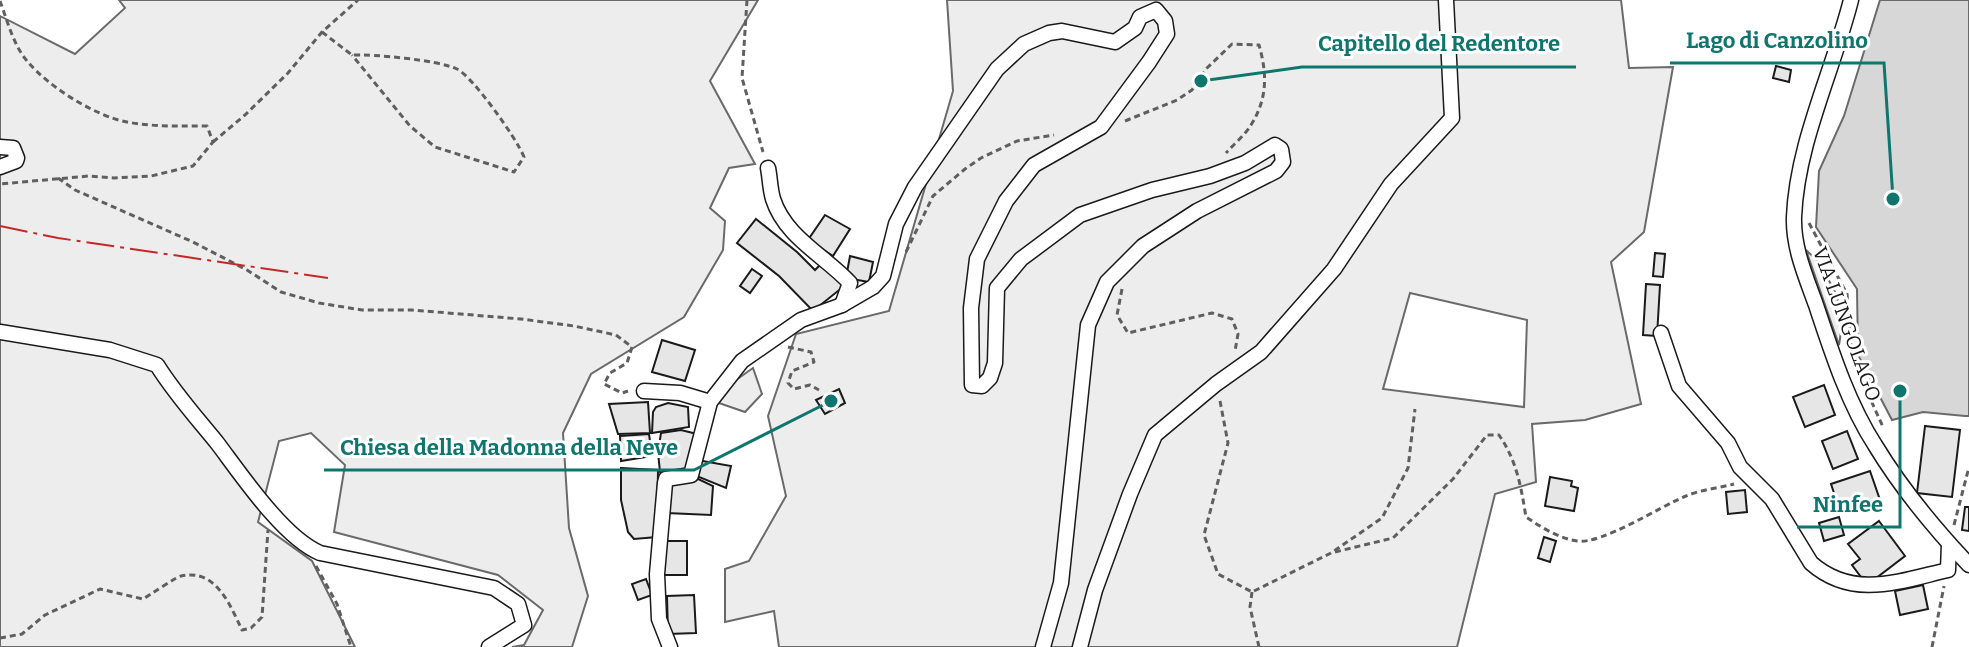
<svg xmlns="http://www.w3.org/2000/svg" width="1969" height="647" font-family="Bitter,serif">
<rect width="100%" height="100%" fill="#fff"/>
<!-- built -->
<g fill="#ededed" stroke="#6a6a6a" stroke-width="2" fill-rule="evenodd">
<polygon points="119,0 758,0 710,81 755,164 729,168 710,208 725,221 723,250 684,317 591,374 563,433 569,528 588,596 572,647 512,647 524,645 543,610 498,575 334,532 345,465 311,433 279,441 258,522 312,561 355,647 0,647 0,16 75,54 125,8"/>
<path d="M947 0H1621L1629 68 1673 67 1644 232 1611 262 1641 404 1585 420 1532 424 1536 482 1495 494 1457 647H779L774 611 725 622V569L749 561 786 496 768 416 796 334 889 311 953 91ZM1410 293 1527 320 1524 407 1383 389Z"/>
<polygon points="1806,250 1820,263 1837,296 1842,326 1839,345"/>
<polygon points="753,368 762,394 745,412 716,402 729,385"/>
</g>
<!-- water -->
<polygon fill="#d7d7d7" stroke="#6a6a6a" stroke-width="2" points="1880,0 1969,0 1969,416 1965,416 1923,412 1892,420 1858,355 1857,289 1816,227 1819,171 1844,116"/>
<!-- building -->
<g fill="#e6e6e6" stroke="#1a1a1a" stroke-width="2">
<polygon points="1776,66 1791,70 1789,82 1773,78"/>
<polygon points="825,215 850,229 833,256 808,240"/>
<polygon points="756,219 797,252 815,270 825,260 848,283 813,311 779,276 737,243"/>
<polygon points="1655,253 1665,254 1663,277 1653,276"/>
<polygon points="850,256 873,262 869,282 846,278"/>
<polygon points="752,269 762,276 750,293 740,286"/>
<polygon points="1646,284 1660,285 1657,336 1643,335"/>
<polygon points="662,340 695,350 685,381 652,372"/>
<polygon points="1824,385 1835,415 1805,427 1793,397"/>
<polygon points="839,389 845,403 825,414 816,400"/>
<polygon points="648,402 650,433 618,434 609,404"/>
<polygon points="668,403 688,407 689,427 652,433 653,412 656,407"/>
<polygon points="1925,426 1960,430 1952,497 1917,493"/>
<polygon points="681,430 697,434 687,474 674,471 672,475 660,472 658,452 661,433"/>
<polygon points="1847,431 1858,459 1833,469 1822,441"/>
<polygon points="649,434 652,456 621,461 620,436"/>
<polygon points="697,460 731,466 726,488 694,475"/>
<polygon points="621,468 658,470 657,537 634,539 628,532 621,500"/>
<polygon points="1870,471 1880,500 1855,509 1852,500 1838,505 1831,484"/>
<polygon points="694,477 713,486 711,515 667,513 670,488 676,481"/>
<polygon points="1550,477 1572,481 1571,486 1578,488 1574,511 1545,506"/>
<polygon points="1745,490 1747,512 1728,514 1726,492"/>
<polygon points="1965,507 1969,507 1969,531 1962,530"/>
<polygon points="1839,517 1844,535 1824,541 1819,523"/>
<polygon points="1879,521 1905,556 1867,585 1852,565 1860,559 1848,544"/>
<polygon points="1544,537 1556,541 1550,562 1538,558"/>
<polygon points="663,541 687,541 687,575 664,575"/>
<polygon points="646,579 652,595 638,600 632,584"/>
<polygon points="1923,585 1928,609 1900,615 1895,591"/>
<polygon points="694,595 696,633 668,634 667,596"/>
</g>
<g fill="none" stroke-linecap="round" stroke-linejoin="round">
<!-- minor casing -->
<g stroke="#1a1a1a" stroke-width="17">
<g id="minor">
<path d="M1851 0C1833 71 1797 143 1794 217 1793 248 1806 277 1816 305 1832 353 1848 403 1875 445 1901 488 1935 529 1969 565"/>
<polyline points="0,147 13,148 17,158 16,161 0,167"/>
<path d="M768 168C770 178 770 189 773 199 785 237 825 256 850 283L842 305"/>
<path d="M0 332 110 350 157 365C175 394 197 418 218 444 242 476 284 538 320 553L494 588 518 604 524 625 489 647"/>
<path d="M1661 333 1679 386 1728 443 1740 467 1772 499 1811 563C1853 600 1900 581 1948 570L1949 544"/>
<polyline points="644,391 680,393 710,402"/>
<polyline points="670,647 659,619 657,574 665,483 666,479 691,475 710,402 742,361 801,320 842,305 873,287 883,276 896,224 915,187 997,69 1024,44 1049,33 1062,31 1115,42 1135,28 1140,17 1156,10 1165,21 1167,34 1149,62 1101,127 1034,165 1006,201 977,259 971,308 972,385 982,386 990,378 995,363 997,288 1021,259 1080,215 1152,190 1210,176 1245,163 1275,145 1281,149 1283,162 1276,171 1197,211 1143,246 1107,282 1088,325 1061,583 1043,647"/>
<polyline points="1080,647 1095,590 1130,494 1155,435 1216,384 1261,352 1334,269 1391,184 1452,118 1446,0"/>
</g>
</g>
<!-- path -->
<g stroke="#5f5f5f" stroke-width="3" stroke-dasharray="6 4" stroke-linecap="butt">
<polyline points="747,0 742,78 763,152"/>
<path d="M0 1C7 20 14 47 28 62 49 87 95 116 127 122 154 127 180 126 207 126L213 142 193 166 151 176 114 178 89 176 0 184"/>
<path d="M322 32 352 55C373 54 438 60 457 69 473 77 517 139 524 157L514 172 435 147 410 126 352 55"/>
<path d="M1125 121 1177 100 1192 90 1207 68 1232 44 1259 45C1267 73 1268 98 1251 125 1245 135 1234 144 1226 153"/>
<polyline points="213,142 245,115 288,73 322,32 358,0"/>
<polyline points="58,178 75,190 193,242 247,270 281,292 319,303 362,310 412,310 521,319 574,326 616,335 632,347 627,363 610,373 604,384 622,393 628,391"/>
<polyline points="1809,223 1847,294 1852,358"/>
<polyline points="906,252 933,196 965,169 981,158 1017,141 1054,135"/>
<polyline points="1122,289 1117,315 1128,333 1212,313 1232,319 1238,334 1235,351"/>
<polyline points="1832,300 1847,294"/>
<polyline points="788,347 811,352 814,362 792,371 788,383 794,389 810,385 819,390"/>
<polyline points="1855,365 1883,427"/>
<polyline points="1220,401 1228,443 1204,535 1218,574 1252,592 1331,553 1382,518 1408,468 1415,409"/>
<polyline points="1954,525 1969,467"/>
<path d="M1335 552 1393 538 1453 479 1487 435H1499C1517 461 1521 487 1526 517 1541 527 1558 538 1577 541 1601 545 1661 506 1686 496 1700 490 1718 488 1734 484"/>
<polyline points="316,566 337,604 351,647"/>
<polyline points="1252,592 1250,607 1259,647"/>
<path d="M0 638 22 634 45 615 100 589 143 599C150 595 176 577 181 576 216 568 230 605 242 630L251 628 262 617 268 530"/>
<polyline points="1932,647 1944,586"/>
</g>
<!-- minor -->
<use href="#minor" stroke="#fff" stroke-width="14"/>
<!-- power -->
<polyline stroke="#c62828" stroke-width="2" stroke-dasharray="28 6 4 6" stroke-linecap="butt" points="0,226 58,238 328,278"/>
</g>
<g text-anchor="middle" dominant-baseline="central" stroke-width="6" stroke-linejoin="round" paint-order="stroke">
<!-- street labels -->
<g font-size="20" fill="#1a1a1a" stroke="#fff">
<text transform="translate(1847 324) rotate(70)">VIA LUNGOLAGO</text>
</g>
</g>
<!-- callouts -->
<path fill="none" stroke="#0f766e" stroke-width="3" d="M1893 199L1884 63H1670M1201 81L1302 67H1576M831 401L694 470H324M1900 391L1900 527H1797"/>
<g fill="#0f766e" stroke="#fff" stroke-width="3">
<circle cx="1893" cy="199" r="8"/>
<circle cx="1201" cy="81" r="8"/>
<circle cx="831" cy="401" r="8"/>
<circle cx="1900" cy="391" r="8"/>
</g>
<g font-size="22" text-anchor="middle" font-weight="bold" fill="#0f766e" stroke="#fff" stroke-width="6" stroke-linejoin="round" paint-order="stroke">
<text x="1777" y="48">Lago di Canzolino</text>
<text x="1439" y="51">Capitello del Redentore</text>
<text x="509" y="455">Chiesa della Madonna della Neve</text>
<text x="1848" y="512">Ninfee</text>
</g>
</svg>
